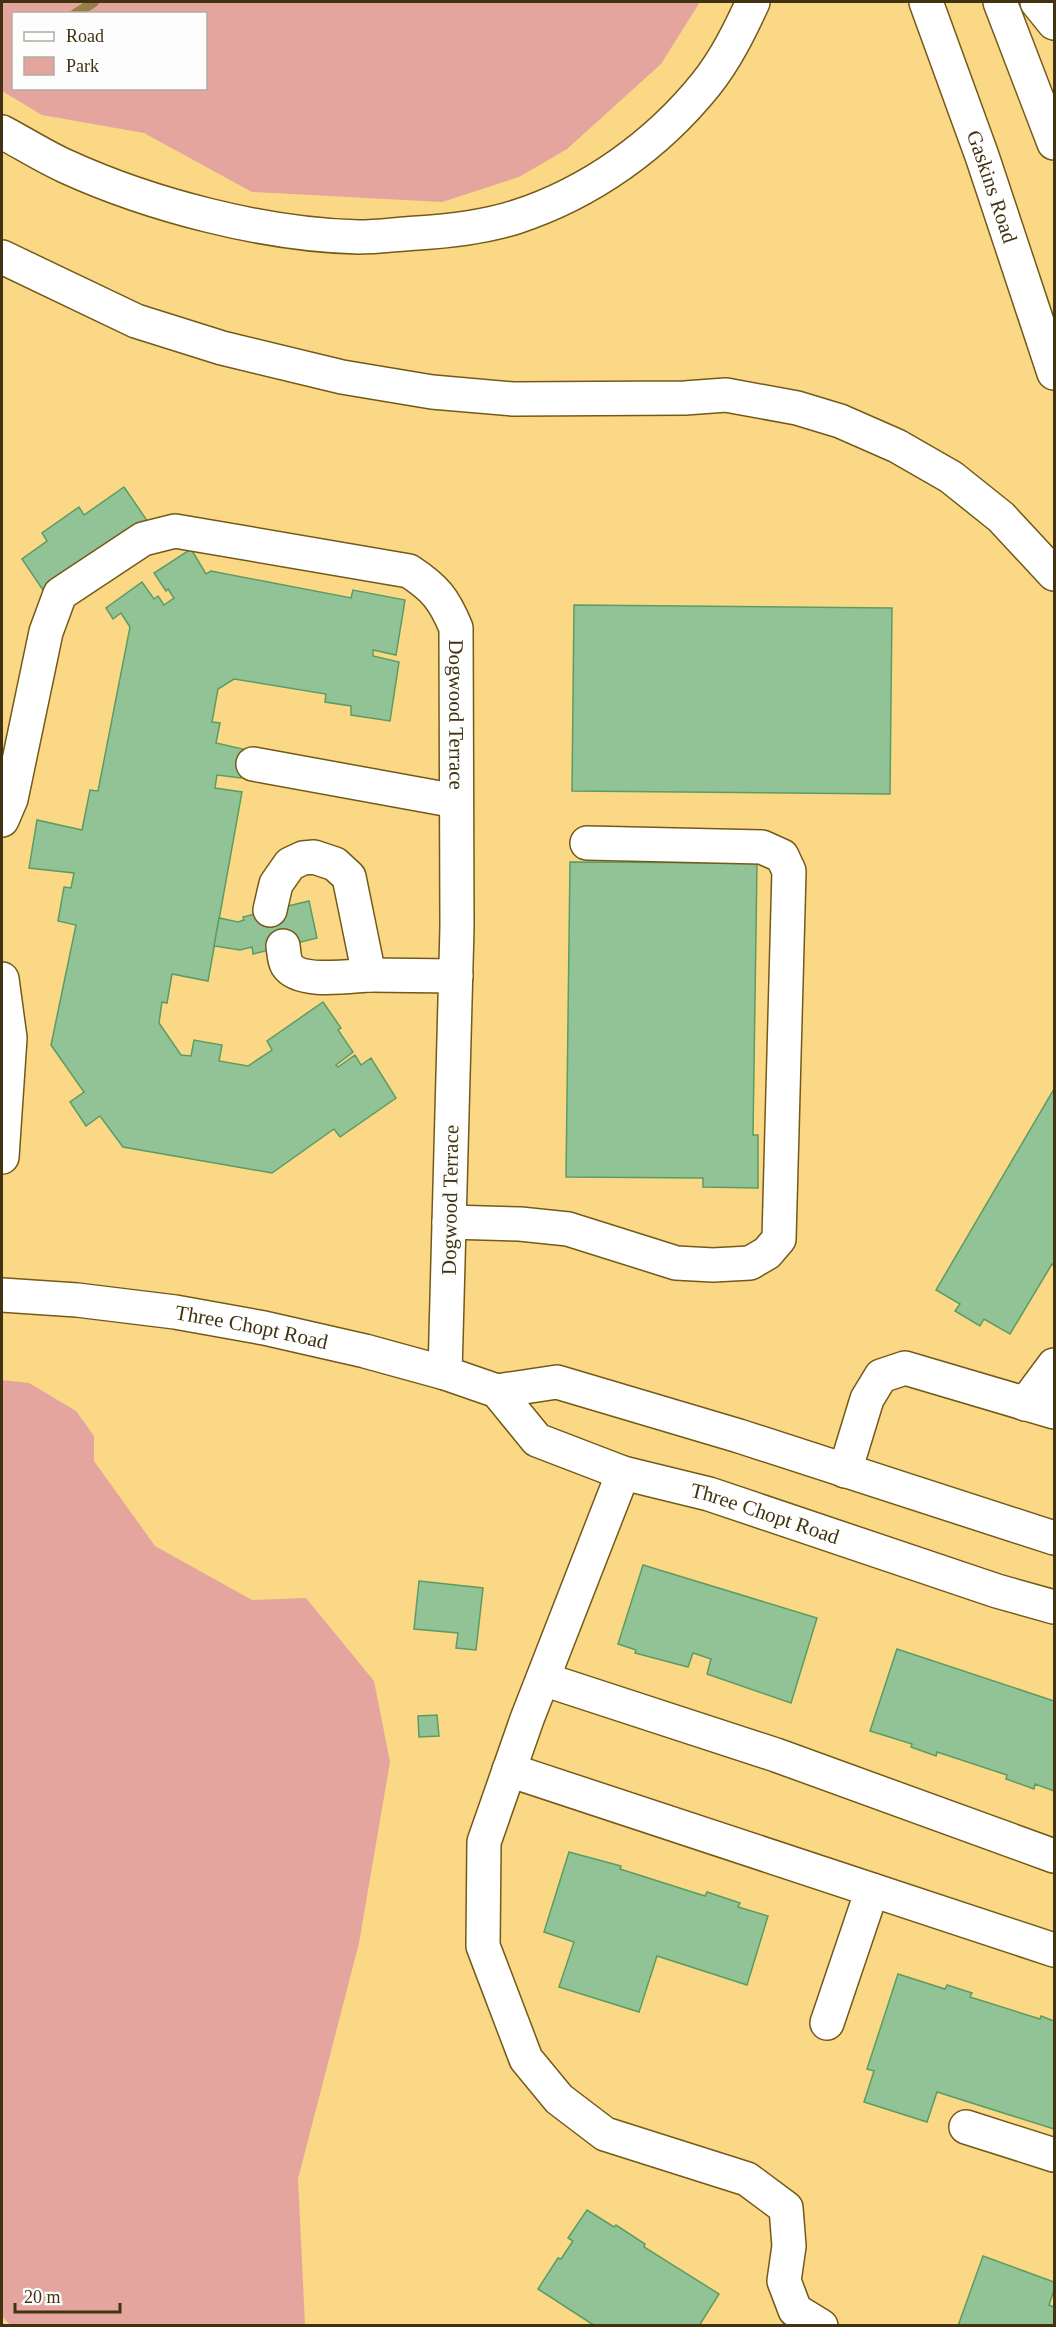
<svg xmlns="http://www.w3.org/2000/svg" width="1056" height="2327" font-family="Georgia,serif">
<rect width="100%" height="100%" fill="#fad886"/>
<!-- green -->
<g fill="#e3a59d" fill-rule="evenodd">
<path d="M2 2H700L661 64 567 149 519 177 442 202 252 192 144 133 42 115 2 91ZM14 14H206V88H14Z"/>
<polygon points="2,1380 29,1383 76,1411 94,1436 94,1461 155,1546 252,1600 306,1598 374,1681 390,1762 359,1943 298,2179 305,2325 11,2326 2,2316"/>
</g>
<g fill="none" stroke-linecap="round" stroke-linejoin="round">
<!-- stream -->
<polyline stroke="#977f46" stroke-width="10" points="75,14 94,2"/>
</g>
<!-- building -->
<g fill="#92c397" stroke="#5b9c63" stroke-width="1.5">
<polygon points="124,487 148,522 45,593 22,559 47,541 42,533 79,507 84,515"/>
<polygon points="191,549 206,574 211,571 351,598 353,590 405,600 396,655 373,650 373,656 399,662 390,721 351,715 351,706 325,702 326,694 234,679 218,689 212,722 220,723 216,743 247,750 241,778 217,775 215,788 242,792 208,981 172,974 167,1003 162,1002 159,1023 181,1055 191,1056 194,1040 222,1045 219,1061 248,1066 272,1050 267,1041 323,1002 341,1028 338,1030 353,1052 336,1065 338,1067 355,1055 361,1065 371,1058 396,1098 340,1137 334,1129 272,1173 123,1147 100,1116 86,1126 70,1102 84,1092 51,1045 76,925 58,921 64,887 71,888 74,873 29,868 37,820 82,830 90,790 98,791 130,627 121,613 113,619 106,608 142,582 154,599 158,596 164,605 174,598 168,589 166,591 154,573"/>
<polygon points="574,605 892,608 890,794 572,791"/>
<polygon points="570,862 757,863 753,1135 758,1135 758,1188 703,1187 703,1178 566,1177"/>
<polygon points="309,901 317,938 253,954 252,947 240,950 214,946 219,918 238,922 244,920 243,917"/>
<polygon points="1054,1089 1054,1266 1052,1264 1010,1334 984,1319 980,1326 955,1311 960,1304 936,1290"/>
<polygon points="643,1565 817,1618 791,1703 707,1674 711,1659 693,1653 688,1667 635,1653 636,1650 618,1644"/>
<polygon points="419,1581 483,1588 476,1650 456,1648 458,1633 414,1629"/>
<polygon points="897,1649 1054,1701 1054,1791 1035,1784 1034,1789 1006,1779 1007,1775 937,1752 936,1756 911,1747 912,1744 870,1731"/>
<polygon points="437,1715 439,1736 419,1737 418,1716"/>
<polygon points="569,1852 621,1866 620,1869 705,1896 707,1892 740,1903 738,1907 768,1916 747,1985 657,1956 639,2012 559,1987 574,1942 544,1932"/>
<polygon points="898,1974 945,1989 947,1985 972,1993 970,1997 1040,2019 1041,2016 1054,2021 1054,2129 937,2092 927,2122 864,2102 874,2071 867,2069"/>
<polygon points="587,2210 614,2227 616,2225 645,2244 644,2247 719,2294 699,2326 595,2326 538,2289 558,2258 561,2259 573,2241 568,2238"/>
<polygon points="983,2256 1054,2282 1054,2290 1049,2305 1054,2307 1054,2326 958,2326"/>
</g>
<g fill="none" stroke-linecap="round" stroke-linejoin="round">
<!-- minor casing -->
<g stroke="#735a19" stroke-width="36">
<g id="minor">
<polyline points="253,764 456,801"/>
<path id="s1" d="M2 820 11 799 46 632 60 594 143 539 175 531 409 571C435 588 444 599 456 628L457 927 445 1373"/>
<path d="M270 910 276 884 290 864 303 858 314 857 335 864 349 877 369 975C349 976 299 984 287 965 284 960 284 952 283 946"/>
<polyline points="369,975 456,976"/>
<polyline points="2,979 10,1038 2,1157"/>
<polyline points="449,1222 520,1224 568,1229 676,1263 713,1265 750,1263 767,1253 779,1239 789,871 782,856 762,847 587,843"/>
<polyline points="1025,1404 1054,1365"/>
<polyline points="845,1471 867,1399 881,1376 905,1368 1054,1412"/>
<polyline points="623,1473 527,1719 484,1842 483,1946 526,2059 559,2099 605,2134 747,2179 786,2208 789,2246 784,2281 795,2310 821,2326"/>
<polyline points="543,1679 776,1755 1054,1856"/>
<polyline points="509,1770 1054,1950"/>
<polyline points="827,2023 872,1890"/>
<polyline points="966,2127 1054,2155"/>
</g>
</g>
<!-- major casing -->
<g stroke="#735a19" stroke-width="36">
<g id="major">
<path id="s2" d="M926 2 982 156 1054 373"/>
<polyline points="1000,2 1054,143"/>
<path id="s3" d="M2 1295 77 1300 175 1312 264 1328 365 1351 445 1373 497 1391 557 1382 739 1436 1054 1538"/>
<path id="s4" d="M497 1391 537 1440 623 1473 709 1494 997 1591 1054 1607"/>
</g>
</g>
<!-- highway casing -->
<g stroke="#735a19" stroke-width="36">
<g id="highway">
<polyline points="1037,2 1054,23"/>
<path d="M2 132C23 143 43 156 65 166 150 205 265 235 359 237 378 237 398 234 418 233 450 231 485 227 516 217 590 193 657 145 706 84 726 59 740 30 753 2"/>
<polyline points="2,257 136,321 222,348 342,377 432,392 513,399 685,398 726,395 797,408 840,421 897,446 951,477 1001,517 1054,574"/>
</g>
</g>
<!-- minor -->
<use href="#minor" stroke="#fff" stroke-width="33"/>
<!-- major -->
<use href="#major" stroke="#fff" stroke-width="33"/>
<!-- highway -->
<use href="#highway" stroke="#fff" stroke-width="33"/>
</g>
<g text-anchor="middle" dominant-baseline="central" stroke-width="6" stroke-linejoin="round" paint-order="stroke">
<!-- street labels -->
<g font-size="21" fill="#413311" stroke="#fdfdfd">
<text stroke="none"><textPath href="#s2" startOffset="196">Gaskins Road</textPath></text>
<text stroke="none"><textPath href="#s1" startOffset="766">Dogwood Terrace</textPath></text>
<text transform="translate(450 1200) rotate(-89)">Dogwood Terrace</text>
<text stroke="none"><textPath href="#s3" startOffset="252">Three Chopt Road</textPath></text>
<text stroke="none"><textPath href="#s4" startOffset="303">Three Chopt Road</textPath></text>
</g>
</g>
<!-- border -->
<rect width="1056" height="2327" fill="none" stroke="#413311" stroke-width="6"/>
<!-- legend -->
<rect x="12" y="12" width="195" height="78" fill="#fdfdfd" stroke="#b2ac9f" stroke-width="1.5"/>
<rect x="24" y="32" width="30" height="9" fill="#ffffff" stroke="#b2ac9f" stroke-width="1.5"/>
<text x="66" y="42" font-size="18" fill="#413311">Road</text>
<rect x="24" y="57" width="30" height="18" fill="#e3a59d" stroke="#b2ac9f" stroke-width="1.5"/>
<text x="66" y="72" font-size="18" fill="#413311">Park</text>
<!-- scale -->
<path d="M15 2303v9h105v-9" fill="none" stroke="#413311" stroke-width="3"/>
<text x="24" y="2303" font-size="18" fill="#413311" stroke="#fdfdfd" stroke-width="4.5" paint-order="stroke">20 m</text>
</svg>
